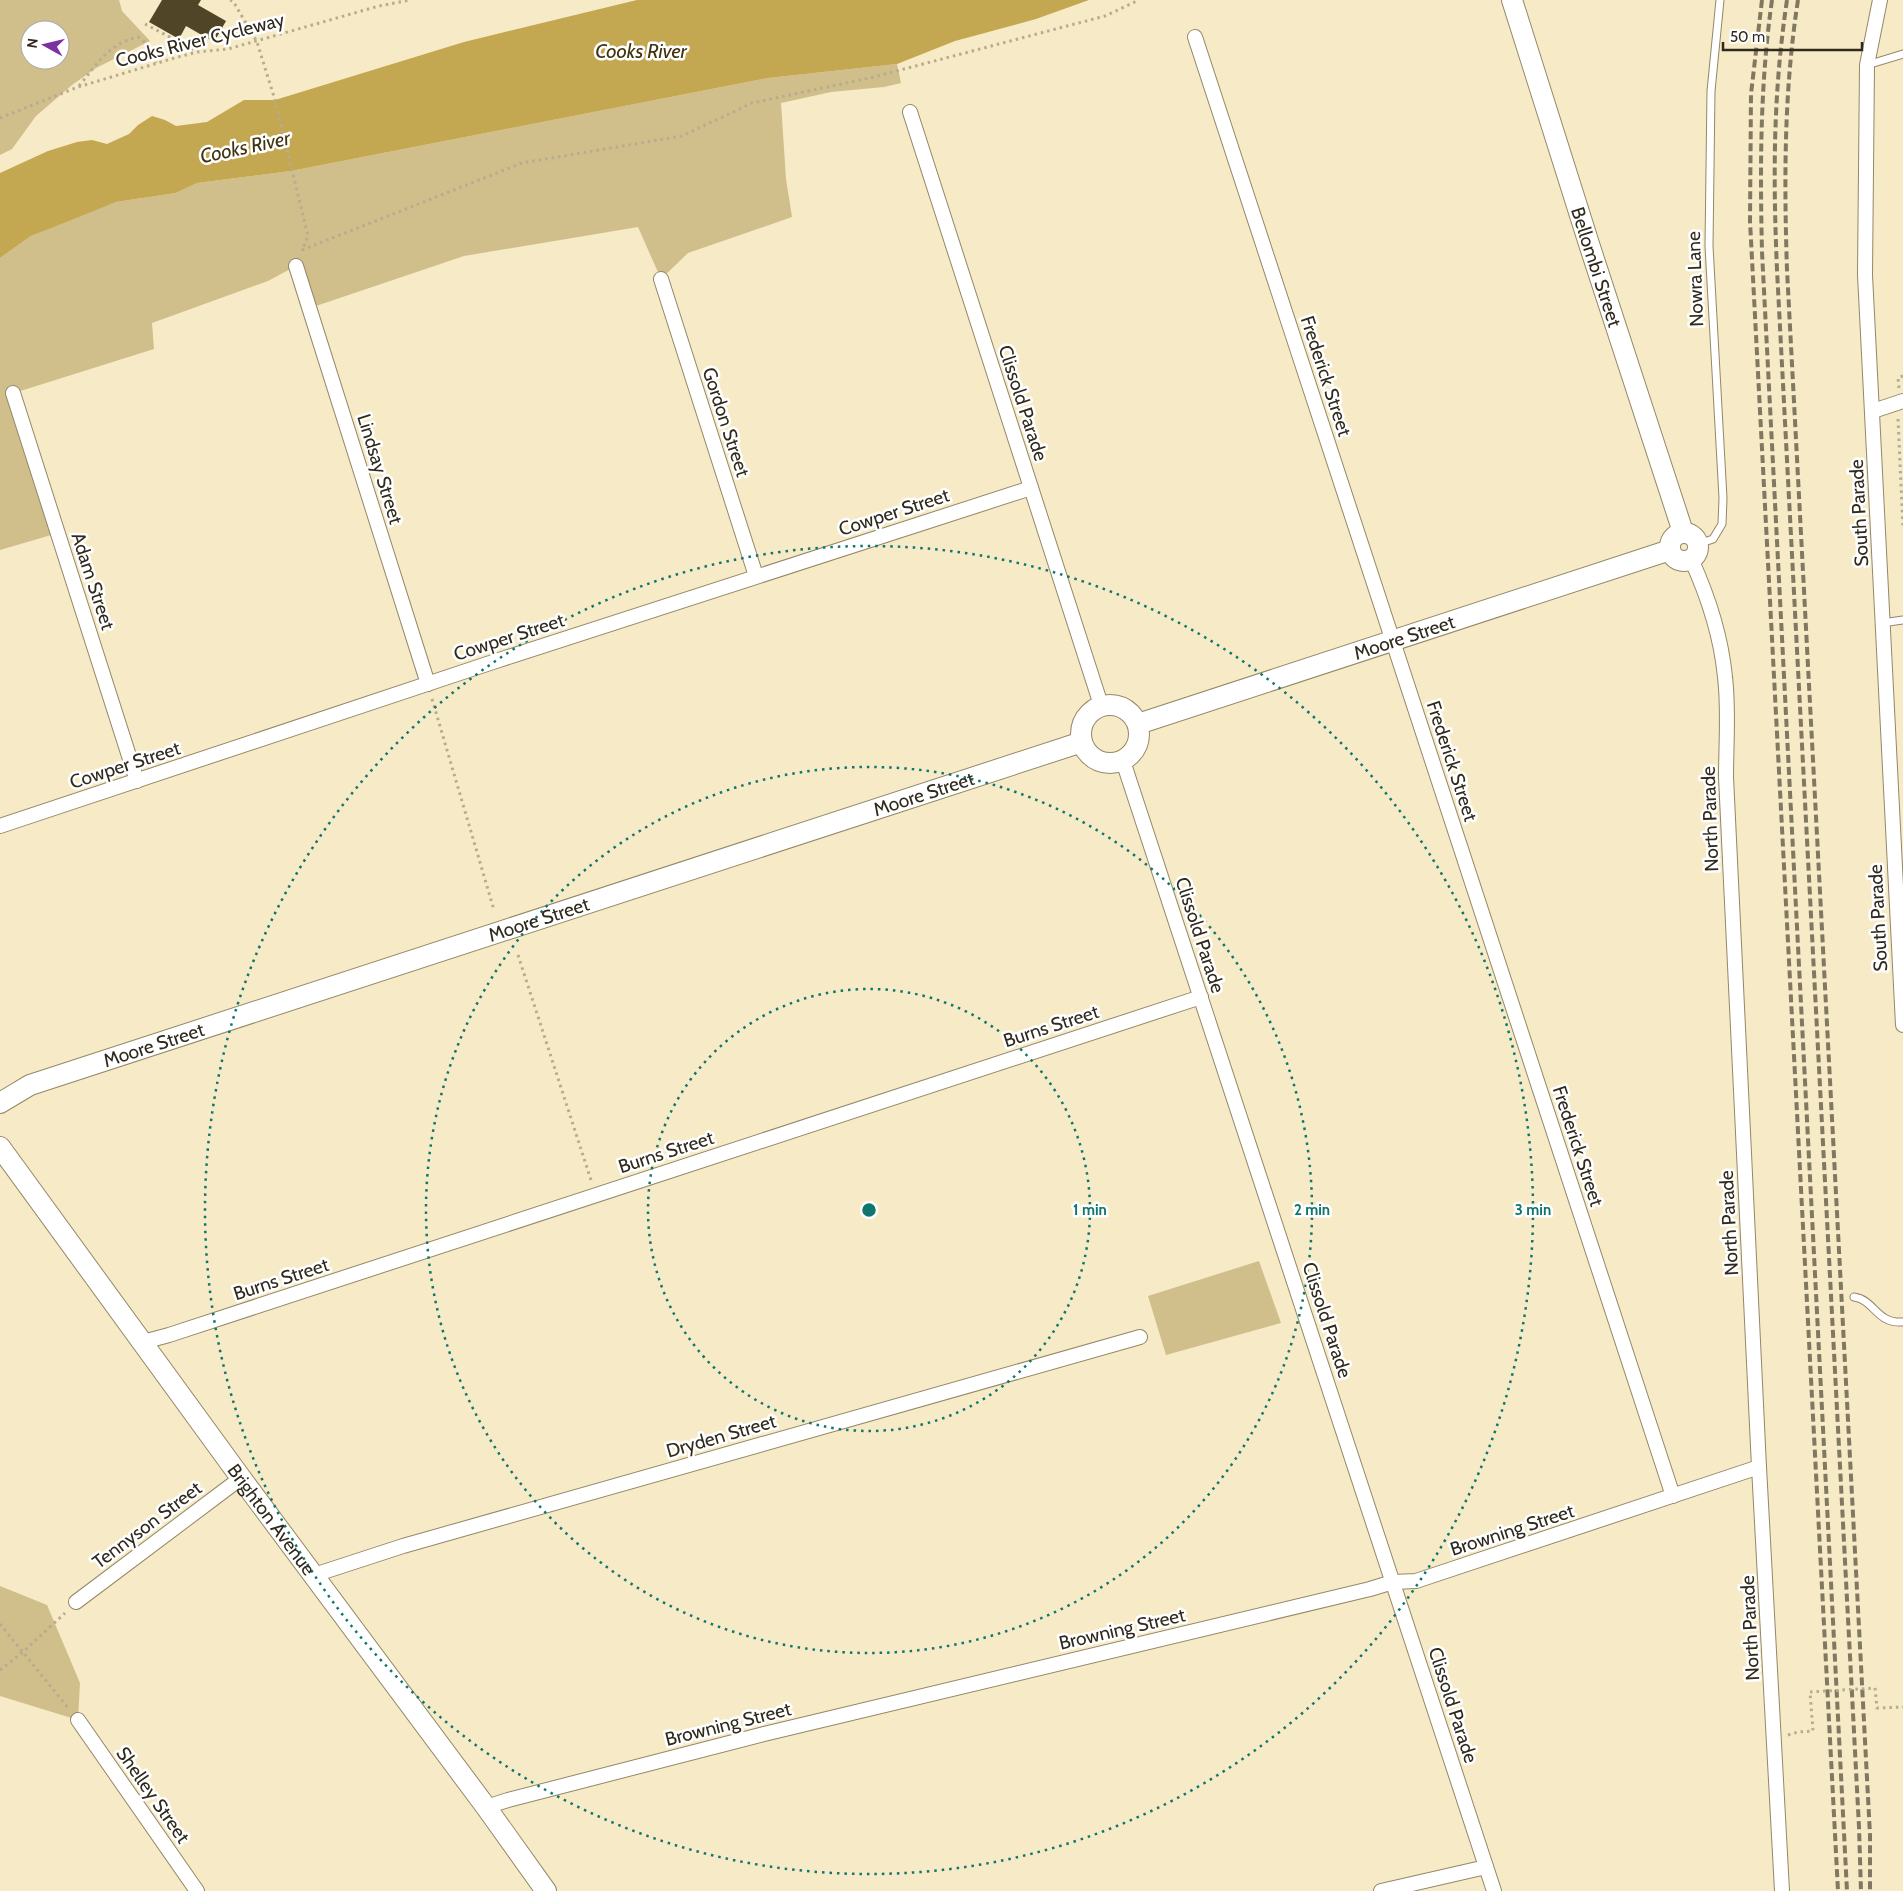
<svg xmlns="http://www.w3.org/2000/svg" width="1903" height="1891" font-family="Cabin,sans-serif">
<rect width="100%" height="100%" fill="#f7eac6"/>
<!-- green -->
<g fill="#d0be8b" fill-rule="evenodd">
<path d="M0 0H119L122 11 150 41 96 68 72 85 36 116 12 149 0 155ZM30 30H60V60H30Z"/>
<polygon points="897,64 901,83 884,87 831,92 781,103 786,179 792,217 688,253 661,279 638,227 464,256 310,308 296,266 268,281 152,323 154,349 14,393 58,533 0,550 0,258 31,236 82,214 116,202 176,193 197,183 291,171 768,78"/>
<polygon points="1259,1261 1281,1323 1166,1355 1148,1296"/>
<polygon points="0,1586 47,1605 80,1683 78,1720 0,1696"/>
</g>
<!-- water -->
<polygon fill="#c4a751" points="637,0 1089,0 1036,19 955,41 897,64 768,78 291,171 197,183 176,193 116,202 31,236 0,258 0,173 48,151 77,142 92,140 107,144 129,134 138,125 152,116 165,120 176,126 207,122 244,100 275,100 464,42"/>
<!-- building -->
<polygon fill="#504526" points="162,0 201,0 198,5 226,21 214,42 186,26 179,39 149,22"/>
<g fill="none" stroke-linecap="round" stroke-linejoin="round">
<!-- lane casing -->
<g stroke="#938867" stroke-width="9">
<g id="lane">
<polyline points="1867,65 1903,54"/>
<polyline points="1698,544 1713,539 1722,524 1723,498 1709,246 1711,91 1720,0"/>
<polyline points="1882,623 1903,620"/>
<path d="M1854 1297C1875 1300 1876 1324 1903 1322"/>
</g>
</g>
<!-- street casing -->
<g stroke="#938867" stroke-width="16">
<g id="street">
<polyline points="1880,0 1867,65 1865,275 1903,1025"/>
<polyline points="1195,37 1673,1496"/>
<polyline points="910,112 1101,705"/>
<polyline points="296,266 428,684"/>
<polyline points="661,279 756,576"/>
<polyline points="13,393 137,781"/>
<polyline points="1873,411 1903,401"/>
<path d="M1691 559C1708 596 1721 636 1725 677 1729 710 1726 744 1726 777L1759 1467 1782 1891"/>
<polyline points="1123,761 1494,1891"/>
<polyline points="0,826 496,661 1031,488"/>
<polyline points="143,1342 169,1335 1201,997"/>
<polyline points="314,1575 403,1546 1140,1337"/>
<polyline points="76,1602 241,1478"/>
<polyline points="78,1720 197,1891"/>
<polyline points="486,1807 508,1800 764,1734 1370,1589 1393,1582 1416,1581 1759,1467"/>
<polyline points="1381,1891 1486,1867"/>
</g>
</g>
<!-- secondary casing -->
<g stroke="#938867" stroke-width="22">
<g id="secondary">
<path id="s1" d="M1512 0 1590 247 1683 532"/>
<circle cx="1684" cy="547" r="14"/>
<circle cx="1110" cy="734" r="29"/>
<path id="s2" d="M1138 724 1670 550"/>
<path id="s3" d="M0 1103 30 1085 1082 742"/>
<path id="s4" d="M0 1147 241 1478 486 1807 546 1891"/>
</g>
</g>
<!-- path -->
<g stroke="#b6ac8f" stroke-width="3" stroke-dasharray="2.5 4" stroke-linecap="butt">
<polyline points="230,0 233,1 257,42 275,100 308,236 302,251"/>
<polyline points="145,24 196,51"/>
<path d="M79 86C98 63 108 44 138 37L151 47 156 63"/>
<polyline points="0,118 78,87 171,59 197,52 228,49 379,6 410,0"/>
<polyline points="302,250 522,163 682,136 752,103 870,78 1105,16 1139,0"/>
<polyline points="1899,388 1898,378 1903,376"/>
<polyline points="1898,419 1903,528"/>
<polyline points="432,699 494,910"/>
<polyline points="518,955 591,1180"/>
<polyline points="0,1624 69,1709"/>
<polyline points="0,1670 23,1652 65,1613"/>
<polyline points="1875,1688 1877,1708 1903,1707"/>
<polyline points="1788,1735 1798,1732 1813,1731 1810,1692"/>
</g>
<!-- lane -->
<use href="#lane" stroke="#fff" stroke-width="7"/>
<!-- street -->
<use href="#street" stroke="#fff" stroke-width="14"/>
<!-- secondary -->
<use href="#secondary" stroke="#fff" stroke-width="20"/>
<!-- rail -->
<g stroke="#817862" stroke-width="4" stroke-dasharray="8 4" stroke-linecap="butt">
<polyline points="1762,0 1751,94 1750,221 1838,1891"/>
<path d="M1772 0C1760 84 1760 168 1762 252L1847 1891"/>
<path d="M1787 0C1773 93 1773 177 1777 270L1859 1827 1861 1891"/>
<path d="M1798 0C1784 90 1784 179 1787 270L1870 1835V1891"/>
</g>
<!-- path-bridge -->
<polyline stroke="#b6ac8f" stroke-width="3" stroke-dasharray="2.5 4" stroke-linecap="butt" points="1810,1692 1875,1688"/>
</g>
<!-- distance rings -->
<g fill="none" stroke="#0f766e" stroke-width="2.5" stroke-dasharray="2.5 5">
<circle cx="869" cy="1210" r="221"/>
<circle cx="869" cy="1210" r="443"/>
<circle cx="869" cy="1210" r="664"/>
</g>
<g text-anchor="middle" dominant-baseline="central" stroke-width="5" stroke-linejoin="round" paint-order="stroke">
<!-- street labels -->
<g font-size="19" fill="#2f2a1d" stroke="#fff">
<text transform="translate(200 40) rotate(-14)">Cooks River Cycleway</text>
<text stroke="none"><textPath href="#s1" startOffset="280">Bellombi Street</textPath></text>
<text transform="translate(1695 279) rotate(-92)">Nowra Lane</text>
<text transform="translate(1326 376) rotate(72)">Frederick Street</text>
<text transform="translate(1023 403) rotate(72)">Clissold Parade</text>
<text transform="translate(726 422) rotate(72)">Gordon Street</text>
<text transform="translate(380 469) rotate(73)">Lindsay Street</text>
<text transform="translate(894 512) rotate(-18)">Cowper Street</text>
<text transform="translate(1859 513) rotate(-93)">South Parade</text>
<text transform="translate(93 581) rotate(72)">Adam Street</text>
<text transform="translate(509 637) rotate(-18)">Cowper Street</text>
<text stroke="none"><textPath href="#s2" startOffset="280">Moore Street</textPath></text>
<text transform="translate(1452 761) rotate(72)">Frederick Street</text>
<text transform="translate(125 765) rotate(-18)">Cowper Street</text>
<text stroke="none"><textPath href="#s3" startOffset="975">Moore Street</textPath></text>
<text transform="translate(1710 819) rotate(-92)">North Parade</text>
<text transform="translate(1878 918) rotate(-93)">South Parade</text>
<text stroke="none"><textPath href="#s3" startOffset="570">Moore Street</textPath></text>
<text transform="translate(1200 935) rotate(72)">Clissold Parade</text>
<text transform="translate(1051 1026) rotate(-18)">Burns Street</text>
<text stroke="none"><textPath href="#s3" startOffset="165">Moore Street</textPath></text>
<text transform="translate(1578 1146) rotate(72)">Frederick Street</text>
<text transform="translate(666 1152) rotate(-18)">Burns Street</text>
<text transform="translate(1729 1223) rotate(-93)">North Parade</text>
<text transform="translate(281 1279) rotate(-18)">Burns Street</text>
<text transform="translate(1327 1320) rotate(72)">Clissold Parade</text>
<text transform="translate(721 1436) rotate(-16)">Dryden Street</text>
<text stroke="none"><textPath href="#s4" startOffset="461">Brighton Avenue</textPath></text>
<text transform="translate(147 1525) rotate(-37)">Tennyson Street</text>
<text transform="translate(1512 1530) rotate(-18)">Browning Street</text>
<text transform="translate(1750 1628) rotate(-93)">North Parade</text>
<text transform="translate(1122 1629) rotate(-13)">Browning Street</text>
<text transform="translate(1453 1705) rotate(72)">Clissold Parade</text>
<text transform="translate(728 1724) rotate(-14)">Browning Street</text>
<text transform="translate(153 1795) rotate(55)">Shelley Street</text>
</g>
<!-- water labels -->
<g font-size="20" font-style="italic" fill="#40330e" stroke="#fff">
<text x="641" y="51">Cooks River</text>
<text transform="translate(245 147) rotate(-12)">Cooks River</text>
</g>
</g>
<circle cx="869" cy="1210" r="8" fill="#0f766e" stroke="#fff" stroke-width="2.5"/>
<g font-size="15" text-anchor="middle" font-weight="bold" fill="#0f766e" stroke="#fff" stroke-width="5" stroke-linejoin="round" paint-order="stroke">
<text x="1090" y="1215">1 min</text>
<text x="1312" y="1215">2 min</text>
<text x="1533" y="1215">3 min</text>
</g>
<!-- north arrow -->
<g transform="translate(45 45) rotate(278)"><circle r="24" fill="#ffffff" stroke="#acaaa5"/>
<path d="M0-4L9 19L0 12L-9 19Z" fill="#7d30a2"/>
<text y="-8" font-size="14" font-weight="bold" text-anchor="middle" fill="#2f2a1d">N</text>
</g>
<!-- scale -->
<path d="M1723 42v8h139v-8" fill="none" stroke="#2f2a1d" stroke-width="2.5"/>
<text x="1730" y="42" font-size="15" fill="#2f2a1d" stroke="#ffffff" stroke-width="4" paint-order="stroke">50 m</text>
</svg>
